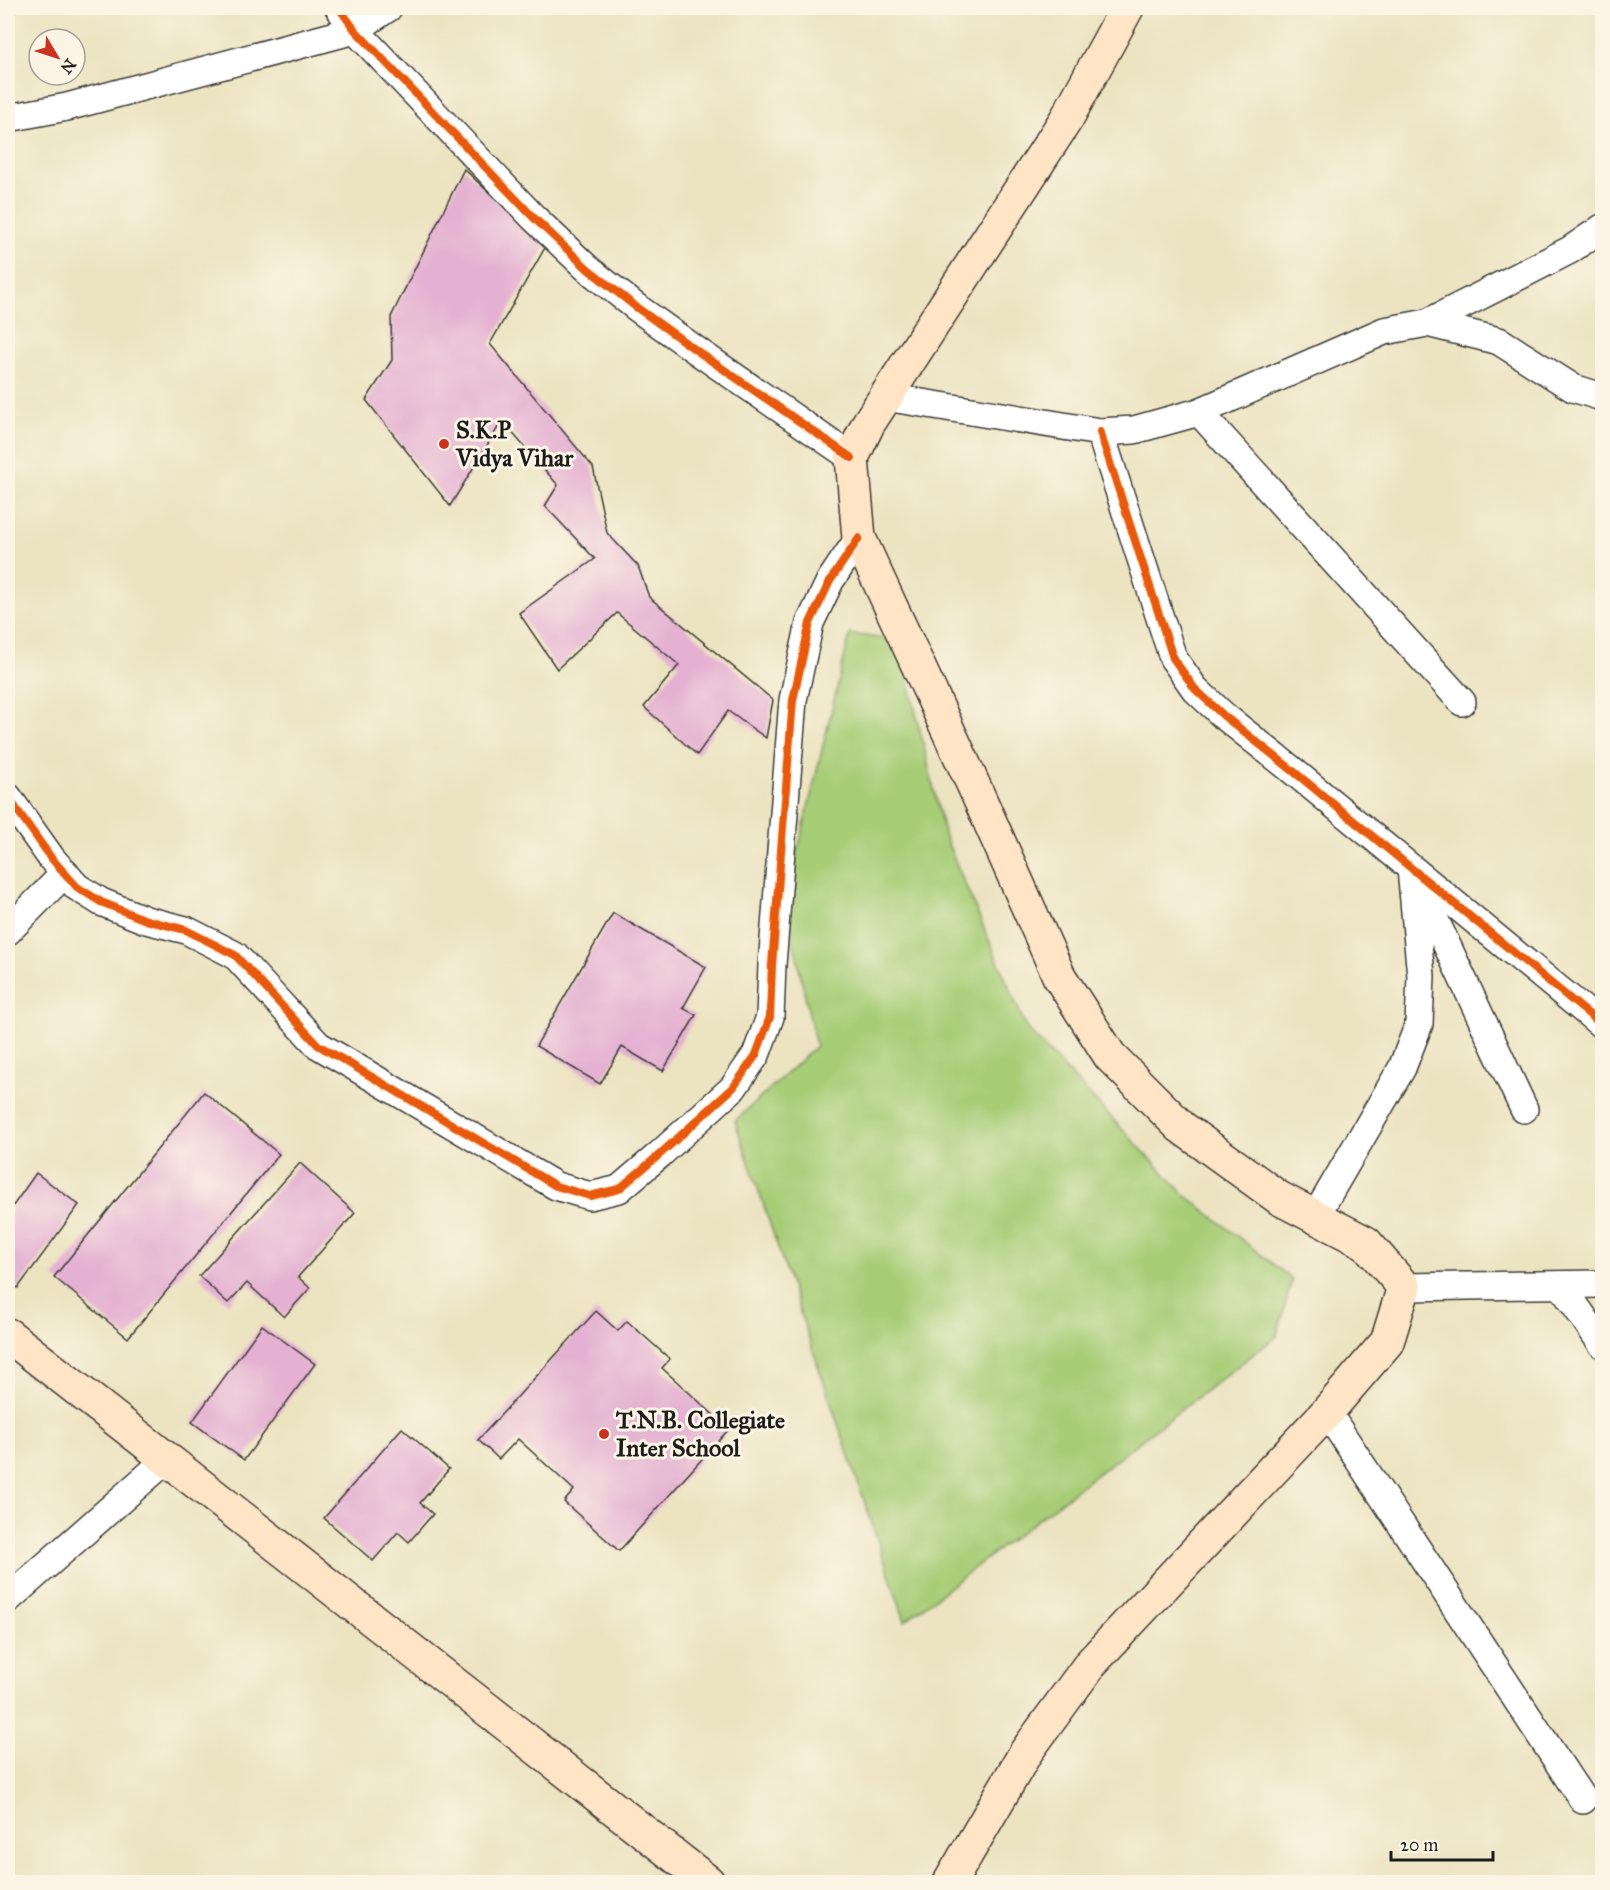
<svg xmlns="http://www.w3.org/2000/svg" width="1610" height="1890" font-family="'IM FELL Great Primer',serif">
<rect width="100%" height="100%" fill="#fcf5e5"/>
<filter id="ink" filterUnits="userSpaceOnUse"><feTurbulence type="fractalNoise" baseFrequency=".0167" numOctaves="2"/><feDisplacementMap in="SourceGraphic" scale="12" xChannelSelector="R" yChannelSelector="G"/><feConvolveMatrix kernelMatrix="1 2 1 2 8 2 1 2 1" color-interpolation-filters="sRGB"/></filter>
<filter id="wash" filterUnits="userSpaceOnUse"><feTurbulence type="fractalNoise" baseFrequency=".008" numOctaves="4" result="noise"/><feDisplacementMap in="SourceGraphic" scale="24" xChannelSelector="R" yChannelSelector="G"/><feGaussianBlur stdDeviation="1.35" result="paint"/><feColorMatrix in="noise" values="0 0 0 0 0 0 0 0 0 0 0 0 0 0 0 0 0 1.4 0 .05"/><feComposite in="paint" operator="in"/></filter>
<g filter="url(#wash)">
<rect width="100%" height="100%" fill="#ece3c1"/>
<!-- green -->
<polygon fill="#a7cd77" stroke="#62744a" stroke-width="1.5" points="850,634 899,641 945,837 1027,1029 1184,1194 1292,1279 1277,1336 905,1621 735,1121 816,1046 785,903"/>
<g id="blocks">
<!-- building -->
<g fill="#e4b1d2">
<polygon points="464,169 546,246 490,344 593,467 607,533 638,566 649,597 773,700 766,738 728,711 697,755 644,707 679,665 617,613 557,669 519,613 595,559 545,506 558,485 502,421 450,506 366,400 392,360 391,317"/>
<polygon points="613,913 706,967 683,1008 696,1015 663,1071 622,1047 600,1084 536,1046"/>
<polygon points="204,1092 279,1154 128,1338 54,1277"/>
<polygon points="300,1163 355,1213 298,1277 310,1288 284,1317 247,1283 228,1303 199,1276"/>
<polygon points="36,1173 79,1205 18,1288 8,1281 8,1213"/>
<polygon points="596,1311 618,1331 627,1321 670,1359 662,1368 729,1429 619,1551 564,1502 574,1490 518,1439 499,1459 478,1440"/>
<polygon points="262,1325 315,1364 244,1460 192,1422"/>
<polygon points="402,1428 449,1469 420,1503 433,1514 409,1542 398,1532 373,1561 324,1518"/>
</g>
</g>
</g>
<g filter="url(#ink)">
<use href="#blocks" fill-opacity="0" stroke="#3b3a35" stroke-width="1.5"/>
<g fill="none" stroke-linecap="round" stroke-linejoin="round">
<!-- minor casing -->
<g stroke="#3b3a35" stroke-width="30">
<g id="minor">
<polyline points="339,8 355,30 533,217 588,269 636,307 700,353 852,458"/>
<polyline points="8,118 67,107 355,30 388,8"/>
<polyline points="1427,323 1570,250 1602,228"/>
<polyline points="885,397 1100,432 1134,430 1199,412 1384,331 1427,323 1499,341 1573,388 1602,397"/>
<polyline points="1199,412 1462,702"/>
<polyline points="1100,432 1173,658 1195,689 1224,716 1287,766 1602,1025"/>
<polyline points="8,797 52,859 77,887 101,902 146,920 186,930 235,955 318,1045 556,1186 590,1196 619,1189 659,1155 733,1088 756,1055 770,1017 772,965 793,700 810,623 830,581 859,538"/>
<polyline points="8,931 65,873"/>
<polyline points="1315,1217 1402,1068 1419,1024 1421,976 1411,869 1524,1109"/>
<polyline points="1561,1285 1602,1344"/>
<polyline points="1404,1287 1602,1284"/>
<polyline points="1327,1412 1583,1800"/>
<polyline points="8,1599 166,1460"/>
</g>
</g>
<!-- secondary casing -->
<g stroke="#3b3a35" stroke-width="36">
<g id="secondary">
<polyline points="8,1335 708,1882"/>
<polyline points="950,1882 1026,1752 1091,1663 1327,1412 1387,1342 1404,1287 1366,1243 1279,1198 1181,1127 1110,1056 1059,976 973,784 859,538 852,458 868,424 1067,118 1127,8"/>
</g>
</g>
<!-- minor -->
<use href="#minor" stroke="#fff" stroke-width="27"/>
<!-- secondary -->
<use href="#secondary" stroke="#ffe4c6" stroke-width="33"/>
<!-- cycleway casing -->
<g stroke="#fcf5e5" stroke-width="11">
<g id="cycleway">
<polyline points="339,8 355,30 533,217 588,269 636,307 700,353 852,458"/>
<polyline points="1100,432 1173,658 1195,689 1224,716 1287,766 1602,1025"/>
<polyline points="8,797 52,859 77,887 101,902 146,920 186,930 235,955 318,1045 556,1186 590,1196 619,1189 659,1155 733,1088 756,1055 770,1017 772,965 793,700 810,623 830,581 859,538"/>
</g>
</g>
<!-- cycleway -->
<use href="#cycleway" stroke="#e8590c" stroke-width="8"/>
</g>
</g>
<!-- markers -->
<g fill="#c8321e" stroke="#fcf5e5" stroke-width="2">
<circle cx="444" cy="444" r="6"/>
<circle cx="604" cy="1434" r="6"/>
</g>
<g text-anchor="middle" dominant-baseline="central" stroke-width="6" stroke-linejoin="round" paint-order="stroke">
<!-- poi labels -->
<g font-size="24" font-weight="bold" fill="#1c1c1c" stroke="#fcf5e5" text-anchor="start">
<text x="456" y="430">S.K.P<tspan x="456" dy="28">Vidya Vihar</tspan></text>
<text x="616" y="1420">T.N.B. Collegiate<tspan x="616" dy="28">Inter School</tspan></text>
</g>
</g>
<!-- margin -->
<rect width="1610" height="1890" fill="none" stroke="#fcf5e5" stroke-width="30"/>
<!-- north arrow -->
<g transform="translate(57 57) rotate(129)"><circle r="28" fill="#fcf5e5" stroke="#a29e95" stroke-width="1.5"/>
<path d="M0-4.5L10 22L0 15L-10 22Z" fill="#c8321e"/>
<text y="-9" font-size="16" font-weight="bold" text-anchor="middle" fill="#1c1c1c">N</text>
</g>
<!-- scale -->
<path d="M1391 1851v9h102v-9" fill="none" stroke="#1c1c1c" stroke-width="3"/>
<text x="1400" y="1851" font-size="18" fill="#1c1c1c" stroke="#fcf5e5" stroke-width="4.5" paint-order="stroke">20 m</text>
</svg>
